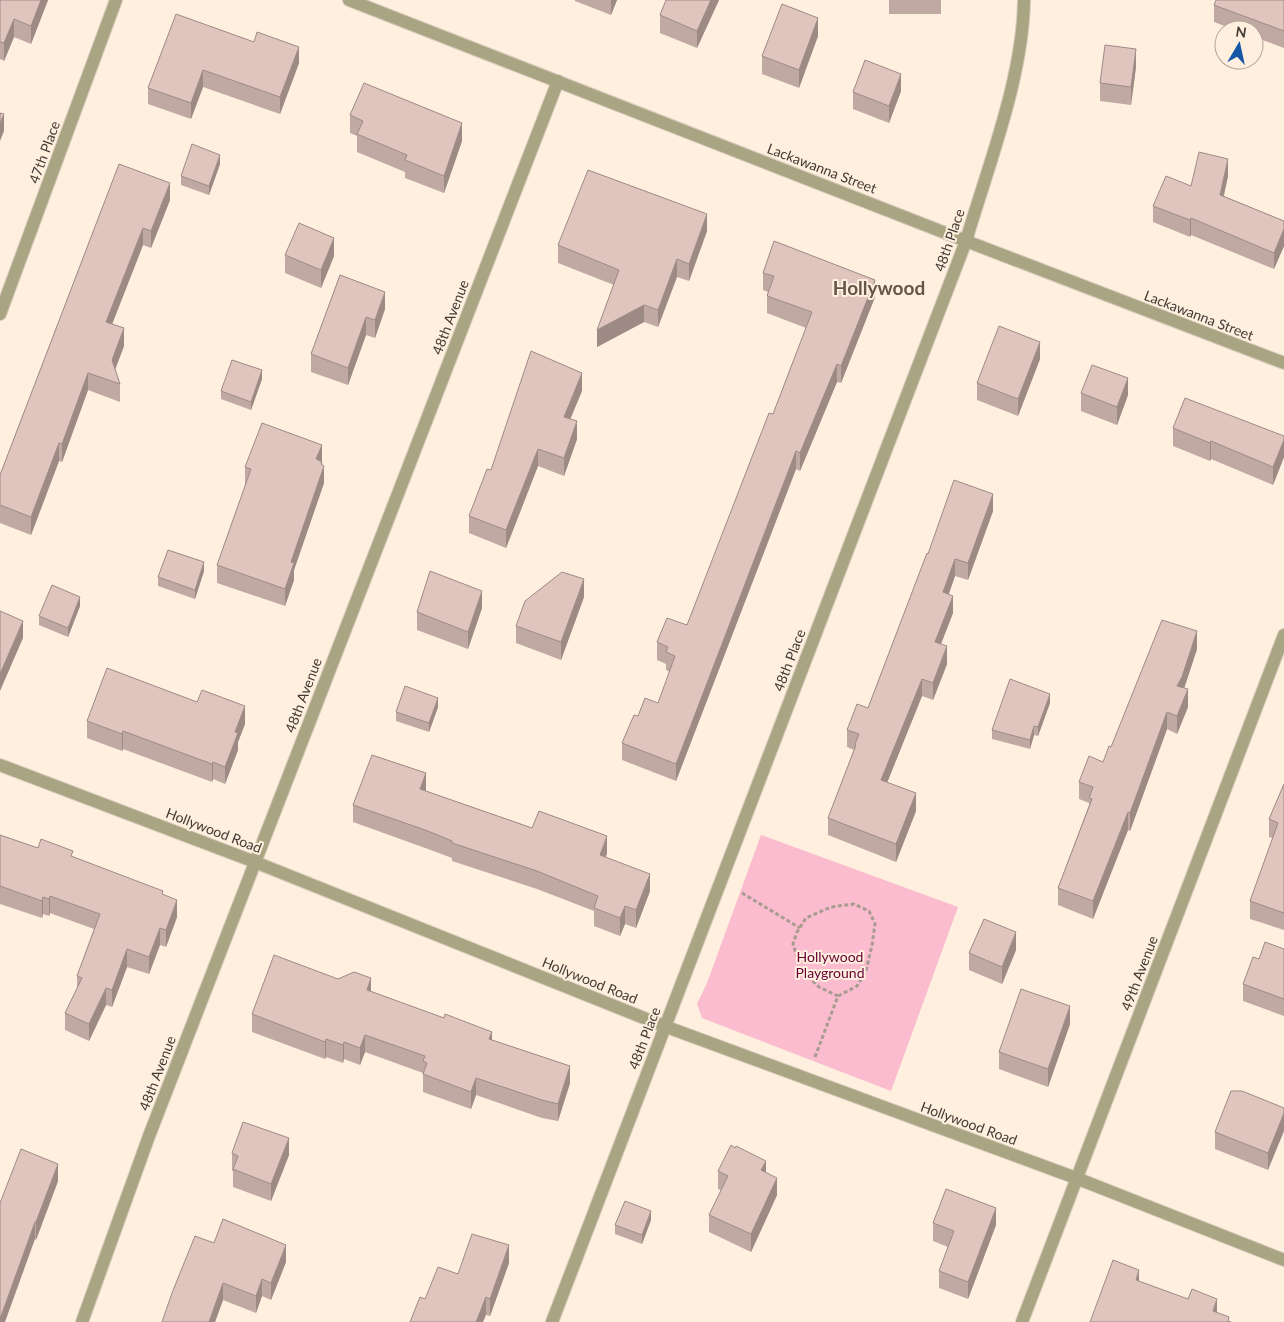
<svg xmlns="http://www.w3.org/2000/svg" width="1284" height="1322" font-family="Lato,sans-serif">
<rect width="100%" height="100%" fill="#feefdf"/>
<!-- green -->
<polygon fill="#fabcce" points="761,835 958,907 891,1091 702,1018 697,1004 707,983"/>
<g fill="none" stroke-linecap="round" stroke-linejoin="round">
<!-- minor casing -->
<g stroke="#d8cbbd" stroke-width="14">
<g id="minor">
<polyline points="349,0 966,241 1284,363"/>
<polyline points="0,314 116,0"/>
<polyline points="0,765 255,862 664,1026 1076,1178 1284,1260"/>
<polyline points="82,1322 149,1136 558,81"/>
<path d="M552 1322 966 241C988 166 1023 78 1024 0"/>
<polyline points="1022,1322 1284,635"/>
</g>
</g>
<!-- path -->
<g stroke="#a89c90" stroke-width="3" stroke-dasharray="4 2.5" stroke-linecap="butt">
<polyline points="742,893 800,928"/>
<polyline points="815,1057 838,996 819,987 802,971 793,944 797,932 806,918 831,907 854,904 869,911 875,924 872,945 866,971 857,986 838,996"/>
</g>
<!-- minor -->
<use href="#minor" stroke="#a9a582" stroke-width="12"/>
</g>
<!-- wall -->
<g fill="#c1a9a3">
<polygon points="0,0 48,0 31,44 14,37 4,61 0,59"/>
<polygon points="575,0 617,0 611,15 575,1"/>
<polygon points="666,0 719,0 697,48 660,33 660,15"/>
<rect x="889" y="0" width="52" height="14"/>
<polygon points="1284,0 1284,48 1254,37 1254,30 1235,30 1214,22 1214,5"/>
<polygon points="818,36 799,88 762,74 762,56"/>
<polygon points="254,42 299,63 280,114 203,87 191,119 148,104 148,88"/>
<polygon points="1136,67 1131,105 1100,101 1100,83"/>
<polygon points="901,91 889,123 853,109 853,92"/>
<polygon points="350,115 462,141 444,193 405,178 405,172 357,152 357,136 350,133"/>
<polygon points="119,164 170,200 151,248 143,245 112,324 124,346 115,369 120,384 120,402 88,390 62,462 59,461 31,535 0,523 0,475"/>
<polygon points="220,164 209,195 181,185 181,176"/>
<polygon points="1228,176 1224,196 1284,221 1284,246 1274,269 1191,235 1190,237 1153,222 1153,206 1191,186"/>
<polygon points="707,231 689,281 677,277 658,327 644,322 597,347 614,285 558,263 558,245"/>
<polygon points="285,255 334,256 321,288 285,273"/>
<polygon points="763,273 875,297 841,383 837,382 800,471 796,469 676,781 622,760 622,743 638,716 658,703 670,672 666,670 666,664 657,660 657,642 687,625 773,414 806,328 767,313 767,296 768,292 763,290"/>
<polygon points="340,275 385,309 375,338 366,335 348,385 311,372 311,354"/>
<polygon points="1040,359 1018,416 977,400 977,383"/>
<polygon points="262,379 251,410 221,399 221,391"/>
<polygon points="582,391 570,419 577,439 564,476 538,466 506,548 469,533 469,516 491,470"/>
<polygon points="1081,393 1128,395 1117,425 1081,411"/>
<polygon points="1173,428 1284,436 1284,457 1273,485 1211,459 1210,461 1173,446"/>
<polygon points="322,461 324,483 294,570 294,580 285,606 217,583 217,565 246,485 245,484 245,467"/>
<polygon points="993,511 968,580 955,576 949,594 953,613 941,644 947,664 933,700 922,696 887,782 916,811 896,862 828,835 828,818 854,750 847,747 847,730 868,708 928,554"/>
<polygon points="204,571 195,599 158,586 158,577"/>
<polygon points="584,597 561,660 516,643 516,626"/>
<polygon points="80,606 68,637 39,625 39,616"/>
<polygon points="482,608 468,649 417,630 417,612"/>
<polygon points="1197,649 1184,688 1188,707 1177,734 1167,729 1130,831 1128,830 1093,919 1058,905 1058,888 1089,805 1089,803 1079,799 1079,782 1103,762 1111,747"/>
<polygon points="1050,703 1038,736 1034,735 1030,749 992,739 992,730"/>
<polygon points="438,707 429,732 396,721 396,712"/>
<polygon points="87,721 245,724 238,742 238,750 225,784 213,779 212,782 123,749 122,751 87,738"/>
<polygon points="1284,784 1284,930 1250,919 1250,901 1273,838 1269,837 1269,819"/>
<polygon points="426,791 532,828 607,853 606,857 650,891 636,928 625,924 620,936 594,926 594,911 537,889 452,861 452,858 428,849 353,822 353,805"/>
<polygon points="0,835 38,848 73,857 163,895 177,917 166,947 160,945 149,974 127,967 112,1007 106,1005 89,1041 65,1030 65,1013 77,989 77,976 94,929 50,913 49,916 43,914 42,918 0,904"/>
<polygon points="1284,949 1284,1016 1243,1001 1243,984 1259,959"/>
<polygon points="1016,950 1002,984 969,970 969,953"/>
<polygon points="371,991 492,1040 570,1083 558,1121 542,1118 476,1095 471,1109 423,1092 423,1073 365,1052 360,1065 344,1059 343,1063 326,1057 325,1059 252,1032 252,1014"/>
<polygon points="1070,1024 1048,1087 999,1069 999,1052"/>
<polygon points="1284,1108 1268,1170 1215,1149 1215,1132"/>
<polygon points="232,1153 289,1155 271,1201 233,1187 233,1171 232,1171"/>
<polygon points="718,1171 766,1172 777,1195 751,1252 709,1232 709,1215 721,1190 718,1189"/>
<polygon points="58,1181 36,1240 35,1239 0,1203"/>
<polygon points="651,1220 642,1244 615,1234 615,1225"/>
<polygon points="933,1223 996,1225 968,1299 939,1288 939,1271 948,1247 933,1241"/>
<polygon points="214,1243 286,1262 271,1300 262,1296 256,1313 223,1300 215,1322 162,1322"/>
<polygon points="509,1263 490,1316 425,1299 458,1274"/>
</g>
<!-- shaded-wall -->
<g fill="#9d8a85">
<polygon points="41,0 48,0 31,44 31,26"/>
<polygon points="611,0 617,0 611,15"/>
<polygon points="711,0 719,0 697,48 697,31"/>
<polygon points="818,18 818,36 799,88 799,70"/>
<polygon points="14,19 14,37 4,61 4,43"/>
<polygon points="299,47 299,63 280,114 280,97"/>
<polygon points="1136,49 1136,67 1131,105 1131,87"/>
<polygon points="203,70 203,87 191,119 191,103"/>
<polygon points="901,74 901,91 889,123 889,106"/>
<polygon points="4,114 4,131 0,141 0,123"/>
<polygon points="462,123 462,141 444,193 444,176"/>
<polygon points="220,155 220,164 209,195 209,186"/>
<polygon points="1228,159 1228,176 1220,211 1220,195"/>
<polygon points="170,183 170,200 151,248 151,231"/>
<polygon points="707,214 707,231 689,281 689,264"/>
<polygon points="1191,218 1191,235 1190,237 1190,220"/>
<polygon points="143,228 143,245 106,340 106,322"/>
<polygon points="1284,229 1284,246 1274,269 1274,253"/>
<polygon points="334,238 334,256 321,288 321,270"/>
<polygon points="677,259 677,277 658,327 658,310"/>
<polygon points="875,280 875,297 841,383 841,366"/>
<polygon points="385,292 385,309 375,338 375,320"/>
<polygon points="644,305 644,322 597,347 597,330"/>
<polygon points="366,317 366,335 348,385 348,368"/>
<polygon points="124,328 124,346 112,378 112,360"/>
<polygon points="1040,342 1040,359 1018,416 1018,399"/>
<polygon points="837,364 837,382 800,471 800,453"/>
<polygon points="262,370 262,379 251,410 251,402"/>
<polygon points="88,373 88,390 62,462 62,444"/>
<polygon points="582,373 582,391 564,434 564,417"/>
<polygon points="1128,378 1128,395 1117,425 1117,407"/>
<polygon points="577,421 577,439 564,476 564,458"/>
<polygon points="1284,440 1284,457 1273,485 1273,467"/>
<polygon points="1211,441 1211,459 1210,461 1210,443"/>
<polygon points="59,443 59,461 31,535 31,517"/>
<polygon points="322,445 322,462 316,459"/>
<polygon points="538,449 538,466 506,548 506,530"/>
<polygon points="796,451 796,469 676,781 676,764"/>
<polygon points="322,462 322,472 324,466 324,483 294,570 294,580 285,606 285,589 291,562"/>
<polygon points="993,494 993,511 968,580 968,563"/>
<polygon points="955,559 955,576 943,609 943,592"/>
<polygon points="204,562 204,571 195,599 195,590"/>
<polygon points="584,579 584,597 561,660 561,642"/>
<polygon points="482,591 482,608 468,649 468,632"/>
<polygon points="953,596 953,613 935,659 935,642"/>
<polygon points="80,597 80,606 68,637 68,628"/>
<polygon points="23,621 23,638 0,691 0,674"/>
<polygon points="1197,631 1197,649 1182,695 1177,686"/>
<polygon points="947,646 947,664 933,700 933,683"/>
<polygon points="922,679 922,696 881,798 881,780"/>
<polygon points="1188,689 1188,707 1177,734 1177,716"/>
<polygon points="1050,694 1050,703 1038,736 1038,727"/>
<polygon points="438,698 438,707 429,732 429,723"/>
<polygon points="245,706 245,724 238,742 238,750 225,784 225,767 235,732"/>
<polygon points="1167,712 1167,729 1130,831 1130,813"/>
<polygon points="1034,726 1034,735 1030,749 1030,740"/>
<polygon points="123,731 123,749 122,751 122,734"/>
<polygon points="213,762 213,779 212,782 212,764"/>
<polygon points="426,773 426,791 420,789"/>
<polygon points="916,793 916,811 896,862 896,844"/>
<polygon points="1128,812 1128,830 1093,919 1093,901"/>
<polygon points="607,836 607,853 600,872 600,855"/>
<polygon points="650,874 650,891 636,928 636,910"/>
<polygon points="50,896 50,913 49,916 49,899"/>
<polygon points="43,897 43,914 42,918 42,901"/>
<polygon points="177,900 177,917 166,947 166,930"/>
<polygon points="625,906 625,924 620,936 620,918"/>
<polygon points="160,928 160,945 149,974 149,957"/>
<polygon points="1016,932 1016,950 1002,984 1002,967"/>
<polygon points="127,949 127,967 112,1007 112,990"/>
<polygon points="371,978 371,996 367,990"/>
<polygon points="106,988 106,1005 89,1041 89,1024"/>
<polygon points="1070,1006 1070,1024 1048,1087 1048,1069"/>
<polygon points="492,1032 492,1049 489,1039"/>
<polygon points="365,1035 365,1052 360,1065 360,1048"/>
<polygon points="326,1039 326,1057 325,1059 325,1042"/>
<polygon points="344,1042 344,1059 343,1063 343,1045"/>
<polygon points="570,1066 570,1083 558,1121 558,1104"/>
<polygon points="476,1078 476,1095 471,1109 471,1092"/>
<polygon points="1284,1113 1284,1131 1268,1170 1268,1153"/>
<polygon points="289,1138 289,1155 271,1201 271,1184"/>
<polygon points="766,1161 766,1178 761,1170"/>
<polygon points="58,1164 58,1181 36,1240 36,1222"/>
<polygon points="777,1178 777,1195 751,1252 751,1234"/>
<polygon points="996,1208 996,1225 968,1299 968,1282"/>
<polygon points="651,1211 651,1220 642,1244 642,1235"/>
<polygon points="35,1222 35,1239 5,1322 0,1322 0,1319"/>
<polygon points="286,1245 286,1262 271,1300 271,1283"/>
<polygon points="509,1245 509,1263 490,1316 490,1299"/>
<polygon points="1139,1270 1139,1287 1136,1280"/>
<polygon points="262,1279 262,1296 256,1313 256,1296"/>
<polygon points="223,1283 223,1300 215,1322 209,1322"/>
<polygon points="486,1297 486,1315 483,1322 476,1322"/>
<polygon points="1217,1299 1217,1317 1213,1311"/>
</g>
<!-- building -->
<g fill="#e0c5be" stroke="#9d8a85">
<polygon points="0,0 41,0 31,26 14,19 4,43 0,42"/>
<polygon points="666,0 711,0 697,31 660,15"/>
<polygon points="1216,0 1284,0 1284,31 1214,5"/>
<polygon points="782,4 818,18 799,70 762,56"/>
<polygon points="176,14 254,42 257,32 299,47 280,97 203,70 191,103 148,88"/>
<polygon points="1105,45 1136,49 1131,87 1100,83"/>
<polygon points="865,60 901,74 889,106 853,92"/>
<polygon points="364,83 462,123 444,176 405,160 407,155 357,134 363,121 350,115"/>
<polygon points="0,113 4,114 0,123"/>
<polygon points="192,144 220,155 209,186 181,176"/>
<polygon points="1199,152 1228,159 1220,195 1284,221 1284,229 1274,253 1191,218 1190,220 1153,206 1166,176 1191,186"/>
<polygon points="119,164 170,183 151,231 143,228 106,322 124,328 112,360 120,384 88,373 62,444 59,443 31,517 0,505 0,475"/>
<polygon points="588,170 707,214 689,264 677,259 658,310 644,305 597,330 619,270 558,245"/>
<polygon points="299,223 334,238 321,270 285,255"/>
<polygon points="774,241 875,280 841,366 837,364 800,453 796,451 676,764 622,743 634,715 638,716 645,698 658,703 675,656 666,652 668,647 657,642 667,618 687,625 769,413 773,414 812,312 767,296 774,276 763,273"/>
<polygon points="340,275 385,292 375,320 366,317 348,368 311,354"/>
<polygon points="999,326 1040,342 1018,399 977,383"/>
<polygon points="531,351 582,373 564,417 577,421 564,458 538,449 506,530 469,516 487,469 491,470"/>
<polygon points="232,360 262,370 251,402 221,391"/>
<polygon points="1092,365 1128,378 1117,407 1081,393"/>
<polygon points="1185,398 1284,436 1284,440 1273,467 1211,441 1210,443 1173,428"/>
<polygon points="262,423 322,445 316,459 322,462 321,464 324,466 291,562 294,563 285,589 217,565 251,469 245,467"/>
<polygon points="954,480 993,494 968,563 955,559 943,592 953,596 935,642 947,646 933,683 922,679 881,780 916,793 896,844 828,818 856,745 855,744 859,734 847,730 857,704 868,708 927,553 928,554"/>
<polygon points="168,550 204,562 195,590 158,577"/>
<polygon points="430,571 482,591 468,632 417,612"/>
<polygon points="562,572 584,579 561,642 516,626 525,601"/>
<polygon points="52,585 80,597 68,628 39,616"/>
<polygon points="0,611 23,621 0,674"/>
<polygon points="1162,620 1197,631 1182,677 1177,686 1188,689 1177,716 1167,712 1130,813 1128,812 1093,901 1058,888 1092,799 1089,798 1093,787 1079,782 1089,756 1103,762 1109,746 1111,747"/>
<polygon points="107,668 197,702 202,690 245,706 235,732 238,733 225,767 213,762 212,764 123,731 122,734 87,721"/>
<polygon points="1010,679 1050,694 1038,727 1034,726 1030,740 992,730"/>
<polygon points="405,686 438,698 429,723 396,712"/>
<polygon points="372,755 426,773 420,789 532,828 539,811 607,836 600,855 650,874 636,910 625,906 620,918 594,908 598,896 537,871 452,843 452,841 428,831 353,805"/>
<polygon points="1284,784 1284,913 1250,901 1278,823 1269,819"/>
<polygon points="0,835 38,848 41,839 73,851 71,856 163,891 162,894 177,900 166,930 160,928 149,957 127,949 112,990 106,988 89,1024 65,1013 82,978 77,976 100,914 50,896 49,899 43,897 42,901 0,886"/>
<polygon points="984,919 1016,932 1002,967 969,953"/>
<polygon points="1265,942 1284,949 1284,999 1243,984 1253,957 1259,959"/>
<polygon points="274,955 338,979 354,972 371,978 367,990 444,1018 445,1014 492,1032 489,1039 570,1066 558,1104 542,1100 476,1078 471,1092 423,1074 427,1063 423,1061 425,1056 365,1035 360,1048 344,1042 343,1045 326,1039 325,1042 252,1014"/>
<polygon points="1021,989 1070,1006 1048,1069 999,1052"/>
<polygon points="1231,1091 1242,1091 1284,1108 1284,1113 1268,1153 1215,1132"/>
<polygon points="243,1122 289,1138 271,1184 233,1169 238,1156 232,1153"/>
<polygon points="731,1145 735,1148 736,1146 766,1161 761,1170 777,1178 751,1234 709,1215 728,1176 718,1171"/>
<polygon points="21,1149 58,1164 36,1222 35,1222 0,1319 0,1203"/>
<polygon points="946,1189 996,1208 968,1282 939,1271 954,1231 933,1223"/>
<polygon points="625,1201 651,1211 642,1235 615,1225"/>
<polygon points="223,1219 286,1245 271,1283 262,1279 256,1296 223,1283 209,1322 162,1322 172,1293 195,1236 214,1243"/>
<polygon points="472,1234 509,1245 490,1299 486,1297 476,1322 410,1322 420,1297 425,1299 438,1267 458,1274"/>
<polygon points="1113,1260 1139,1270 1136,1280 1188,1299 1192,1289 1217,1299 1213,1311 1229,1317 1228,1321 1231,1322 1090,1322"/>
</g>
<g text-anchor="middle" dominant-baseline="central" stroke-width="4" stroke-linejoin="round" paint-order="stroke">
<!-- street labels -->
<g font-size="14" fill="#423b33" stroke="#feefdf">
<text transform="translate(44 152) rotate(-70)">47th Place</text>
<text transform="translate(822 168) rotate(21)">Lackawanna Street</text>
<text transform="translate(949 240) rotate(-71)">48th Place</text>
<text transform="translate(1199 315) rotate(21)">Lackawanna Street</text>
<text transform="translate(450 317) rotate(-69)">48th Avenue</text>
<text transform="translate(789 660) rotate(-69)">48th Place</text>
<text transform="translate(303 695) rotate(-69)">48th Avenue</text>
<text transform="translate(214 830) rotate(21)">Hollywood Road</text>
<text transform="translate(1139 973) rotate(-69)">49th Avenue</text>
<text transform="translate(590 980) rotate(22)">Hollywood Road</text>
<text transform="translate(644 1038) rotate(-69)">48th Place</text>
<text transform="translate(157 1073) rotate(-69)">48th Avenue</text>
<text transform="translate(969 1123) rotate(20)">Hollywood Road</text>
</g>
<!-- park labels -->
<g font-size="14" fill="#690035" stroke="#feefdf">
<text x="830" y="956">Hollywood<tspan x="830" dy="16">Playground</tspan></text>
</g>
<!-- district labels -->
<g font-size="19" font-weight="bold" fill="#645545" stroke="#feefdf">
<text x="879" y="287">Hollywood</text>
</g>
</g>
<!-- north arrow -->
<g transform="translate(1239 45) rotate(9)"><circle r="24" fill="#feefdf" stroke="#b3a79a"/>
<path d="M0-4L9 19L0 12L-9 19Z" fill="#1556a6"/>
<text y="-8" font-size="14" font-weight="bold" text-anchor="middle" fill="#423b33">N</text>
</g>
</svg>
